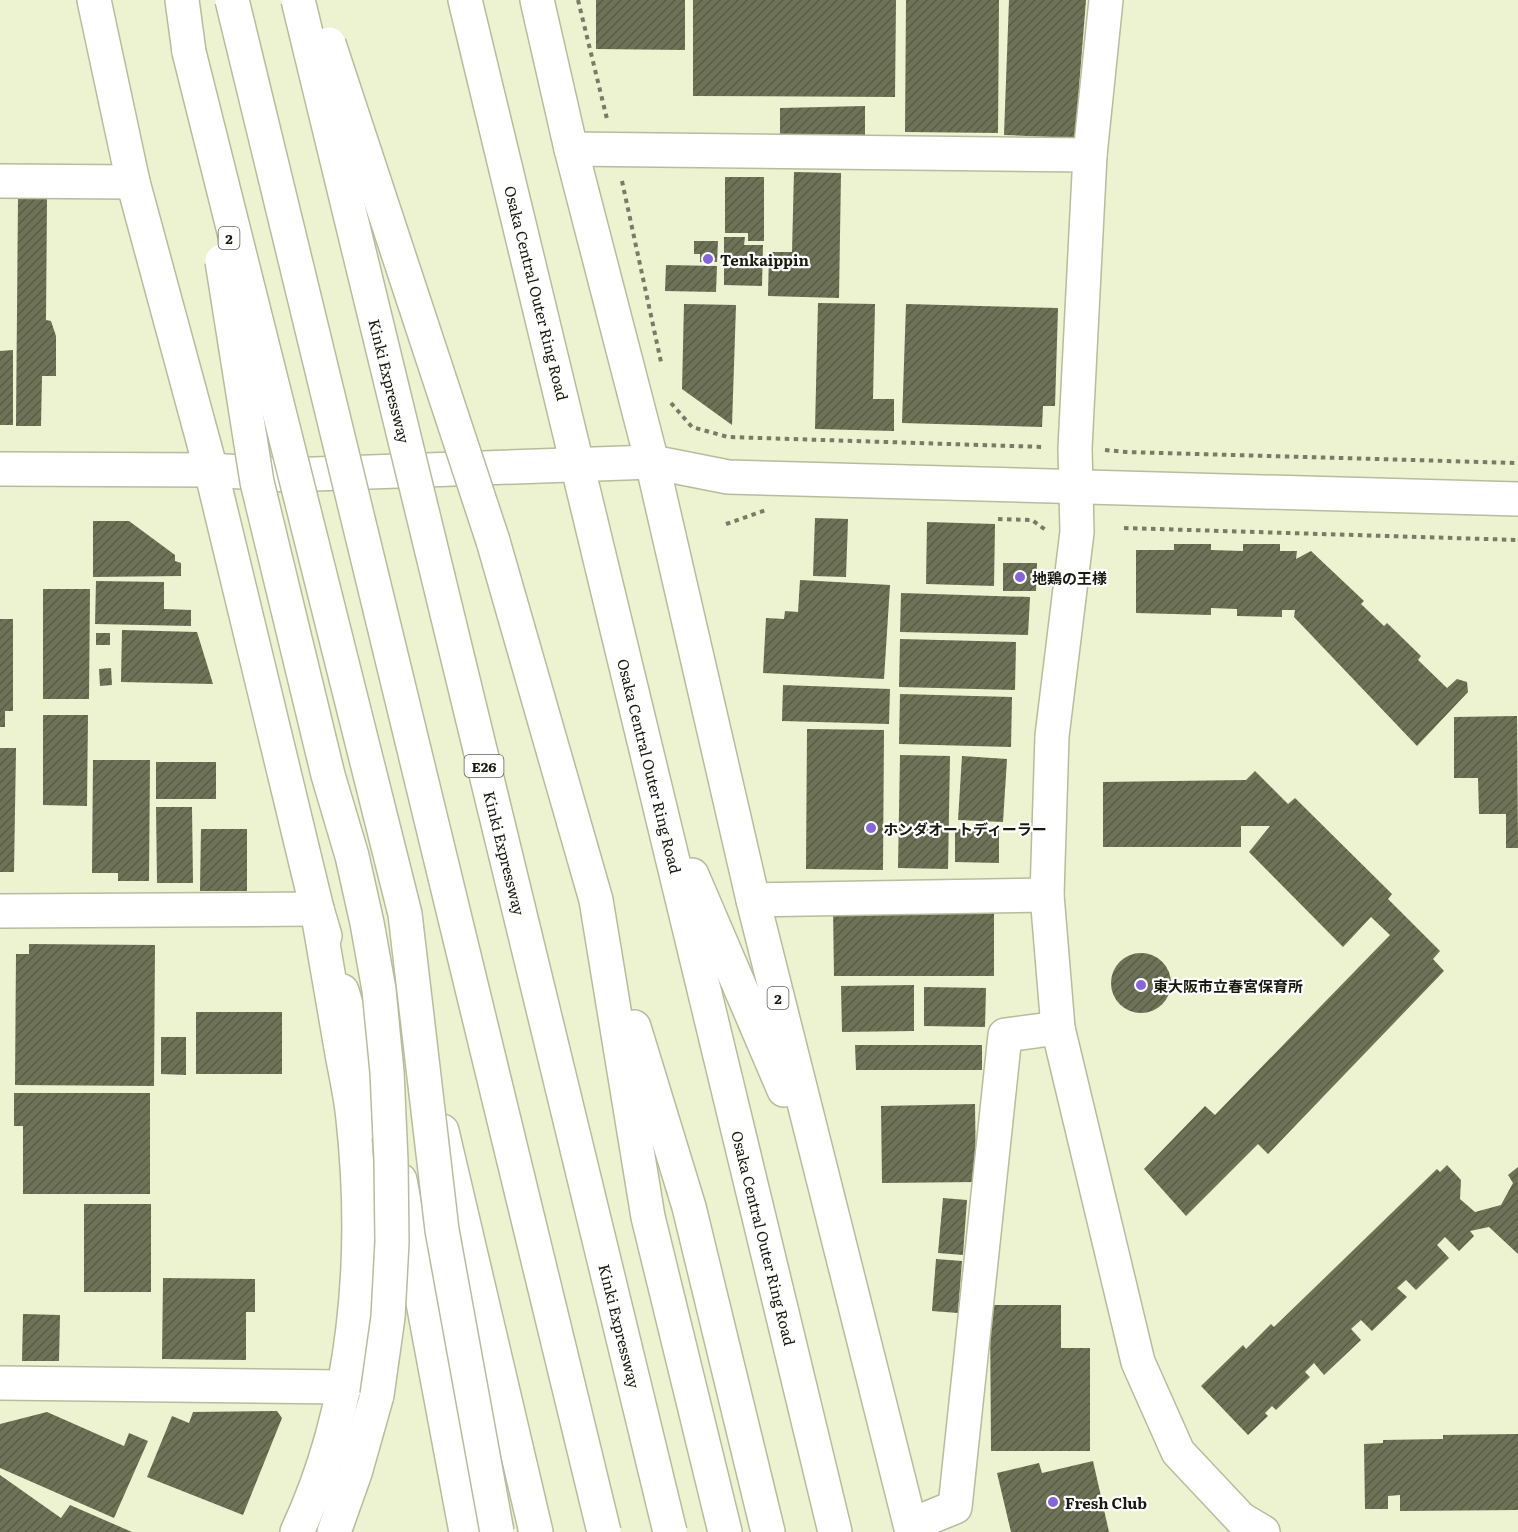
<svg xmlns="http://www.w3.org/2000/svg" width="1518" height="1532" font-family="Literata,'Noto Sans JP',serif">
<defs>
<pattern id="building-hatch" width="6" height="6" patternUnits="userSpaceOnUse" patternTransform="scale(1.5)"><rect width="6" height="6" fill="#6e7256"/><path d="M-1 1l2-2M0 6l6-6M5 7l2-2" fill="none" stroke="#595d46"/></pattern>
</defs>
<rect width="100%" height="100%" fill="#edf2d1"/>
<!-- building -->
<g fill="url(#building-hatch)">
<polygon points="596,0 685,0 685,50 596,49"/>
<polygon points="693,0 896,0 895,97 693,96"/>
<polygon points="906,0 999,0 998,133 905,132"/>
<polygon points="1009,0 1086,0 1075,138 1004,135"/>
<polygon points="865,106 865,135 780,137 780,108"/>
<polygon points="794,172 841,173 839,298 768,296 769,252 792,252"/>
<polygon points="725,177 764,177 764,241 748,241 748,233 725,233"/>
<polygon points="18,198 47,199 46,320 51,321 56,336 56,376 42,376 41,426 16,426"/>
<polygon points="724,237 745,237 744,245 763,245 762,286 724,285"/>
<polygon points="694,241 718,241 717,262 700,262 700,254 694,254"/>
<polygon points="666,265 717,266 716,292 665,291"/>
<polygon points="818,303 875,304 873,399 894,399 894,431 815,429"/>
<polygon points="684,304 736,305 732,425 682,389"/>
<polygon points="906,304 1058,308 1055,406 1043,406 1042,427 902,423"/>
<polygon points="13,350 13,425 0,425 0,351"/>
<polygon points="815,518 848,519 846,577 813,576"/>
<polygon points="93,521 129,521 175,555 175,561 181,563 181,576 93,577"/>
<polygon points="927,522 995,524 994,586 926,584"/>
<polygon points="1174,544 1211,544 1211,550 1243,551 1243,544 1280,544 1280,551 1297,551 1296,559 1311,551 1364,601 1361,604 1384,626 1387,623 1421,656 1418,660 1447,688 1457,679 1467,682 1468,692 1417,746 1294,617 1295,610 1282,610 1282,617 1237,616 1237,609 1211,608 1211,615 1136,613 1136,550 1174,550"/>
<polygon points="1003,563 1037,563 1036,591 1003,591"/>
<polygon points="800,580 890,585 884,679 763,673 766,618 784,619 785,611 798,612"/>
<polygon points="96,581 164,582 164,609 191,610 191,626 95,624"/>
<polygon points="43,589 90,589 89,699 43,699"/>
<polygon points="901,593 1030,597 1028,635 900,632"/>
<polygon points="0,619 13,619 13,711 5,711 5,727 0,727"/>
<polygon points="122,630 197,632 213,684 121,682"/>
<rect x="96" y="633" width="14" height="12"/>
<polygon points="900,639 1016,642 1015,690 899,687"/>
<polygon points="111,668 112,685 100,686 99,669"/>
<polygon points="783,685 890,689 889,724 782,721"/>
<polygon points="900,694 1012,697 1011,747 899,744"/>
<polygon points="43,715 88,715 87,806 43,805"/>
<polygon points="1517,716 1518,848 1506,848 1506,814 1479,814 1478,778 1454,778 1454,717"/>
<polygon points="807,729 884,730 883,870 806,869"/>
<polygon points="0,748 16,748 14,872 0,872"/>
<polygon points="900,755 950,756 948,869 898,868"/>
<polygon points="962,756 1007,759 1003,822 958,820"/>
<polygon points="93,760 150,760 149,881 118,881 118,873 92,873"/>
<rect x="156" y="762" width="60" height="37"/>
<polygon points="1255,771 1288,804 1295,798 1392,894 1388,899 1440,951 1433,959 1444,971 1268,1154 1258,1144 1186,1216 1144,1169 1205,1106 1215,1115 1390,935 1371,917 1343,947 1249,852 1270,826 1241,826 1241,847 1103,847 1103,782 1246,780"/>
<polygon points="156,807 192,807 193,883 157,883"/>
<polygon points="201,829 247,829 247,891 200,891"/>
<polygon points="955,829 999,829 999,863 955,862"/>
<polygon points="833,907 994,907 994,976 834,976"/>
<polygon points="29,944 155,945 154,1086 15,1085 16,954 29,954"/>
<circle cx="1141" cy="983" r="30"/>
<polygon points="914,985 914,1031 842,1032 841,986"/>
<polygon points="924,987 986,988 985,1027 924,1026"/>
<rect x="196" y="1012" width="86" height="62"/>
<polygon points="161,1037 186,1037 186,1075 161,1074"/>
<polygon points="855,1045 982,1045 982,1070 856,1070"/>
<polygon points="14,1093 150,1093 150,1194 23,1194 23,1126 14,1126"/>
<polygon points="975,1104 976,1182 882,1183 881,1106"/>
<polygon points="1447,1165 1461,1180 1460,1199 1475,1212 1501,1205 1513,1183 1508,1175 1518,1167 1518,1254 1489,1227 1470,1231 1474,1236 1459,1251 1445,1237 1437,1245 1449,1258 1416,1290 1406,1280 1397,1288 1407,1297 1372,1331 1361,1320 1351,1329 1361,1340 1324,1375 1314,1363 1305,1372 1310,1377 1276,1410 1272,1406 1265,1413 1268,1416 1248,1435 1201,1386 1243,1345 1246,1349 1271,1324 1274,1327 1437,1169 1440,1172"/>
<polygon points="943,1198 967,1200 963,1255 938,1253"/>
<rect x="84" y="1204" width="67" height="88"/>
<polygon points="936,1259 962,1261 958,1313 932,1311"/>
<polygon points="163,1278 255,1279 255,1312 246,1312 246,1360 162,1359"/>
<polygon points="990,1305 1061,1305 1061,1348 1090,1348 1090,1451 991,1451"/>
<polygon points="23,1314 60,1315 59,1361 22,1361"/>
<polygon points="277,1411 282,1418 243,1515 147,1477 172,1416 189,1423 193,1412"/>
<polygon points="47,1412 124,1446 129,1433 148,1441 114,1518 0,1468 0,1424"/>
<polygon points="1518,1434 1518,1510 1400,1511 1400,1495 1388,1496 1388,1509 1365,1509 1364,1444 1383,1443 1383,1440 1443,1439 1443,1435"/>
<polygon points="1093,1461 1109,1532 1011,1532 997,1473 1039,1463 1042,1473"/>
<polygon points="0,1475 61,1518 70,1505 132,1532 0,1532"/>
</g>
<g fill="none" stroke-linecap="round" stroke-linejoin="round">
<!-- minor casing -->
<g stroke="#b7bc9d" stroke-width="36">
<g id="minor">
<polyline points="1106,0 1090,155 1075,448 1077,532 1052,736 1047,895 1058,1028 1138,1362 1178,1452 1241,1519 1263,1532"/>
<polyline points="571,149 1090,155"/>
<polyline points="0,181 133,182"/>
<polyline points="0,469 211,470 286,475 652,462 728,477 1518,499"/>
<polyline points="753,900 1047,895"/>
<polyline points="0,911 317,909"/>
<polyline points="0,1383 345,1387"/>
<polyline points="911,1525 955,1507 1005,1035 1058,1028"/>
</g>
</g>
<!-- major casing -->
<g stroke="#b7bc9d" stroke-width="36">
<g id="major">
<polyline points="94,0 133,182 211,470 317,909 325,936"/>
<polyline points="465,0 835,1532"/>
<polyline points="537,0 571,149 652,462 753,900 912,1532"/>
<polyline points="692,875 784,1090"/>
<polyline points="342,991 384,1128"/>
<polyline points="442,1131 536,1532"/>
<polyline points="400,1180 466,1532"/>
</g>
</g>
<!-- highway casing -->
<g stroke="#b7bc9d" stroke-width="36">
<g id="highway">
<polyline points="182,0 189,52"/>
<polyline points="493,541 596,900 648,1217 725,1532"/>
<polyline points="634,1027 689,1207 768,1532"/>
<path d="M297 1532C356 1406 368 1257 353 1119 351 1096 345 1072 341 1048 333 1002 325 956 317 909"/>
<polyline points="334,1532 355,1473 377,1395"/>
</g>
</g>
<!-- path -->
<g stroke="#787b66" stroke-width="4" stroke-dasharray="4.5 4.5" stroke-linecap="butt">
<polyline points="578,0 607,119"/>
<polyline points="622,181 661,362"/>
<polyline points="671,403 692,427 728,437 1044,447"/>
<polyline points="1105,450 1126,452 1518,463"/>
<polyline points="998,519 1032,520 1047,531"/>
<polyline points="726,524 766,510"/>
<polyline points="1124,528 1518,540"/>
</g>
<!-- minor -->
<use href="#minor" stroke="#fff" stroke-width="33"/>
<!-- major -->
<use href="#major" stroke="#fff" stroke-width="33"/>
<!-- highway -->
<use href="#highway" stroke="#fff" stroke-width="33"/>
<!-- highway-bridge casing -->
<g stroke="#b7bc9d" stroke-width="36" stroke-linecap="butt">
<g id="highway-bridge">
<polyline points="232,0 604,1532"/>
<polyline points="298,0 670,1532"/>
<polyline points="329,44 493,541"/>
<polyline points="189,52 405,914 442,1230 497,1532"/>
<polyline points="222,261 257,482 328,775 352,856 367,923 379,990 387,1072 391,1161 392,1242 388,1317 377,1395"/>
</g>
</g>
<!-- highway-bridge -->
<use href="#highway-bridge" stroke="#fff" stroke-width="33"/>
</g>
<!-- markers -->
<g fill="#8664df" stroke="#fff" stroke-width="2">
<circle cx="708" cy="259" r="6"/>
<circle cx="1020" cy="577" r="6"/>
<circle cx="871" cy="828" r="6"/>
<circle cx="1141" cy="985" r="6"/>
<circle cx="1053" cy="1502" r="6"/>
</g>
<g text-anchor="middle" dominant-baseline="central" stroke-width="4.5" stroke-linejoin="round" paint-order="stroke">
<!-- shield labels -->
<g fill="#fff" stroke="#5d5f56" stroke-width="1.5">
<rect x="218.5" y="227" width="21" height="22" rx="4.5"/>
<rect x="464.5" y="755" width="39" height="22" rx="4.5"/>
<rect x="767.5" y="987" width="21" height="22" rx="4.5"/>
</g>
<g font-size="14" font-weight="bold" fill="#181a0e">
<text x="229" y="238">2</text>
<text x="484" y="766">E26</text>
<text x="778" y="998">2</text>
</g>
<!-- poi labels -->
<g font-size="15" font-weight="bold" fill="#181a0e" stroke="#fff" text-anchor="start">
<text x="720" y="259">Tenkaippin</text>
<text x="1032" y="577">地鶏の王様</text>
<text x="883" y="828">ホンダオートディーラー</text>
<text x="1153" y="985">東大阪市立春宮保育所</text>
<text x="1065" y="1502">Fresh Club</text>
</g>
<!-- street labels -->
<g font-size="15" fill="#181a0e" stroke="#fff">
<text transform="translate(537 293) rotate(76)">Osaka Central Outer Ring Road</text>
<text transform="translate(390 381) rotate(76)">Kinki Expressway</text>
<text transform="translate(650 766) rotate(76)">Osaka Central Outer Ring Road</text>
<text transform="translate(505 853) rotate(76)">Kinki Expressway</text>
<text transform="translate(764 1238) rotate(76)">Osaka Central Outer Ring Road</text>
<text transform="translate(620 1326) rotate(76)">Kinki Expressway</text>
</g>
</g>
</svg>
